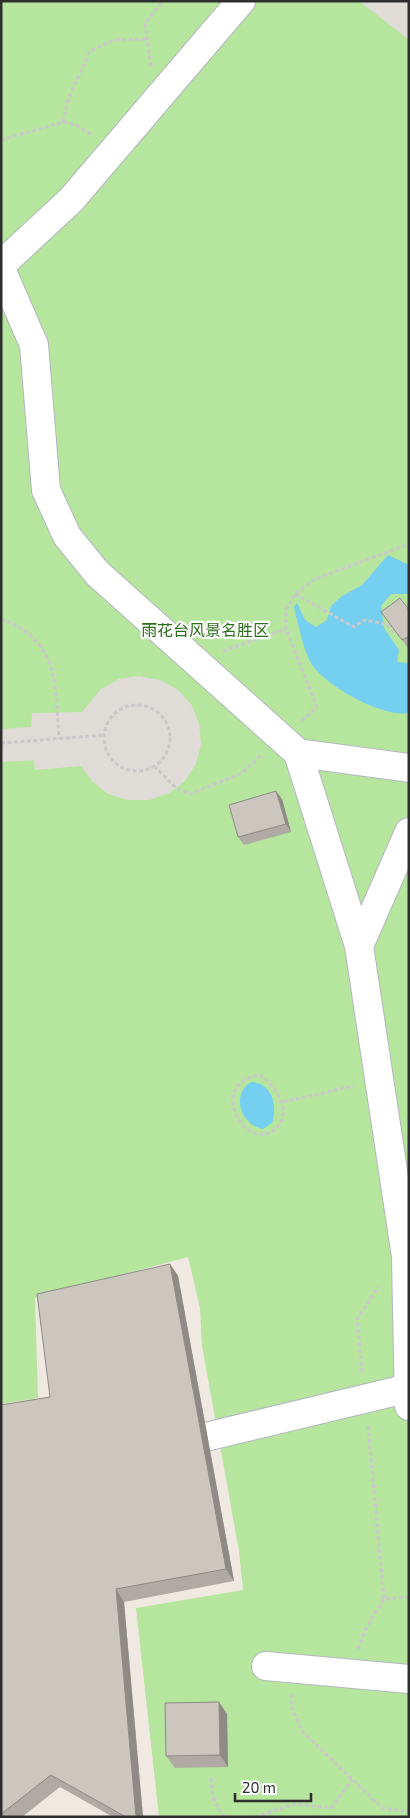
<svg xmlns="http://www.w3.org/2000/svg" width="410" height="1818" font-family="'Exo 2','Noto Sans SC',sans-serif">
<rect width="100%" height="100%" fill="#efe9e1"/>
<!-- green -->
<polygon fill="#b6e59e" points="1,1 409,1 409,1817 159,1817 136,1608 243,1590 239,1551 202,1346 200,1308 188,1257 35,1298 38,1398 1,1404"/>
<!-- plaza -->
<g fill="#dfdcd8">
<polygon points="359,1 409,1 409,40"/>
<polygon points="139,676 160,680 177,689 191,704 199,723 201,744 196,764 185,781 169,793 149,800 128,800 108,794 92,781 81,766 35,770 34,760 1,762 1,729 31,727 32,713 82,712 101,689 119,679"/>
</g>
<!-- water -->
<g fill="#75cff0">
<path d="M388 555 409 565V594H391L381 606 384 628 399 650 397 662 409 663V713C383 718 328 687 313 666 304 654 298 623 294 607L297 603 305 620 316 627 327 620 331 606 342 596 362 585Z"/>
<path d="M251 1082C272 1083 278 1106 272 1123L263 1129C240 1125 231 1094 251 1082Z"/>
</g>
<g fill="none" stroke-linecap="round" stroke-linejoin="round">
<!-- minor casing -->
<g stroke="#b4b7c1" stroke-width="30">
<g id="minor">
<polyline points="1,265 71,200 241,1"/>
<polyline points="1,269 34,345 46,490 67,536 97,573 298,753 359,946 406,1257 409,1406"/>
<polyline points="298,753 409,768"/>
<polyline points="359,946 409,832"/>
<polyline points="172,1445 409,1388"/>
<polyline points="266,1666 409,1679"/>
</g>
</g>
<!-- path -->
<g stroke="#c9c9c9" stroke-width="3" stroke-dasharray="4 2.5" stroke-linecap="butt">
<polyline points="151,66 145,23 163,1"/>
<polyline points="63,122 68,99 90,51 114,40 146,39"/>
<polyline points="1,140 63,122 76,125 92,135"/>
<polyline points="295,594 354,627 364,620 387,624 394,633 398,631"/>
<path d="M1 619C60 641 55 685 59 739"/>
<polyline points="223,651 286,629"/>
<circle cx="137" cy="738" r="33"/>
<polyline points="302,721 317,707 286,629 286,610 295,594 315,579 409,544"/>
<polyline points="1,743 104,735"/>
<polyline points="154,766 176,788 190,794 242,773 262,754"/>
<path d="M260 1075C276 1086 295 1114 274 1130 246 1153 205 1083 260 1075Z"/>
<polyline points="283,1102 354,1086"/>
<polyline points="362,1372 357,1319 379,1286"/>
<polyline points="368,1426 384,1599 409,1597"/>
<polyline points="358,1649 366,1628 384,1599"/>
<polyline points="291,1694 291,1706 303,1732 382,1808 409,1812"/>
<polyline points="211,1778 213,1798 222,1815 229,1817"/>
<polyline points="255,1817 295,1804 331,1808 352,1780"/>
</g>
<!-- minor -->
<use href="#minor" stroke="#fff" stroke-width="28"/>
</g>
<!-- wall -->
<g fill="#afaba4">
<polygon points="409,610 409,647 408,648 381,612"/>
<polygon points="282,799 291,832 244,845 238,837"/>
<polygon points="170,1264 178,1276 234,1581 124,1602 143,1817 113,1817 60,1787 22,1817 1,1817 1,1405 50,1397"/>
<polygon points="219,1702 227,1714 228,1767 175,1768 166,1756"/>
</g>
<!-- shaded-wall -->
<g fill="#8e8b86">
<polygon points="276,791 282,799 291,832 286,824"/>
<polygon points="170,1264 178,1276 234,1581 226,1569"/>
<polygon points="116,1589 124,1602 143,1817 136,1817"/>
<polygon points="219,1702 227,1714 228,1767 220,1755"/>
</g>
<!-- building -->
<g fill="#cbc7bf" stroke="#8e8b86">
<polygon points="400,598 409,610 409,636 402,640 381,612"/>
<polygon points="276,791 286,824 238,837 229,805"/>
<polygon points="170,1264 226,1569 116,1589 136,1817 126,1817 51,1775 1,1814 1,1405 50,1397 37,1294"/>
<polygon points="219,1702 220,1755 166,1756 165,1703"/>
</g>
<g text-anchor="middle" dominant-baseline="central" stroke-width="4.5" stroke-linejoin="round" paint-order="stroke">
<!-- park labels -->
<g font-size="16" fill="#2c6e1b" stroke="#fff">
<text x="205" y="629">雨花台风景名胜区</text>
</g>
</g>
<!-- border -->
<rect width="410" height="1818" fill="none" stroke="#2e2e2e" stroke-width="5"/>
<!-- scale -->
<path d="M235 1793v8h76v-8" fill="none" stroke="#2e2e2e" stroke-width="2.5"/>
<text x="242" y="1793" font-size="15" fill="#2e2e2e" stroke="#ffffff" stroke-width="4" paint-order="stroke">20 m</text>
</svg>
